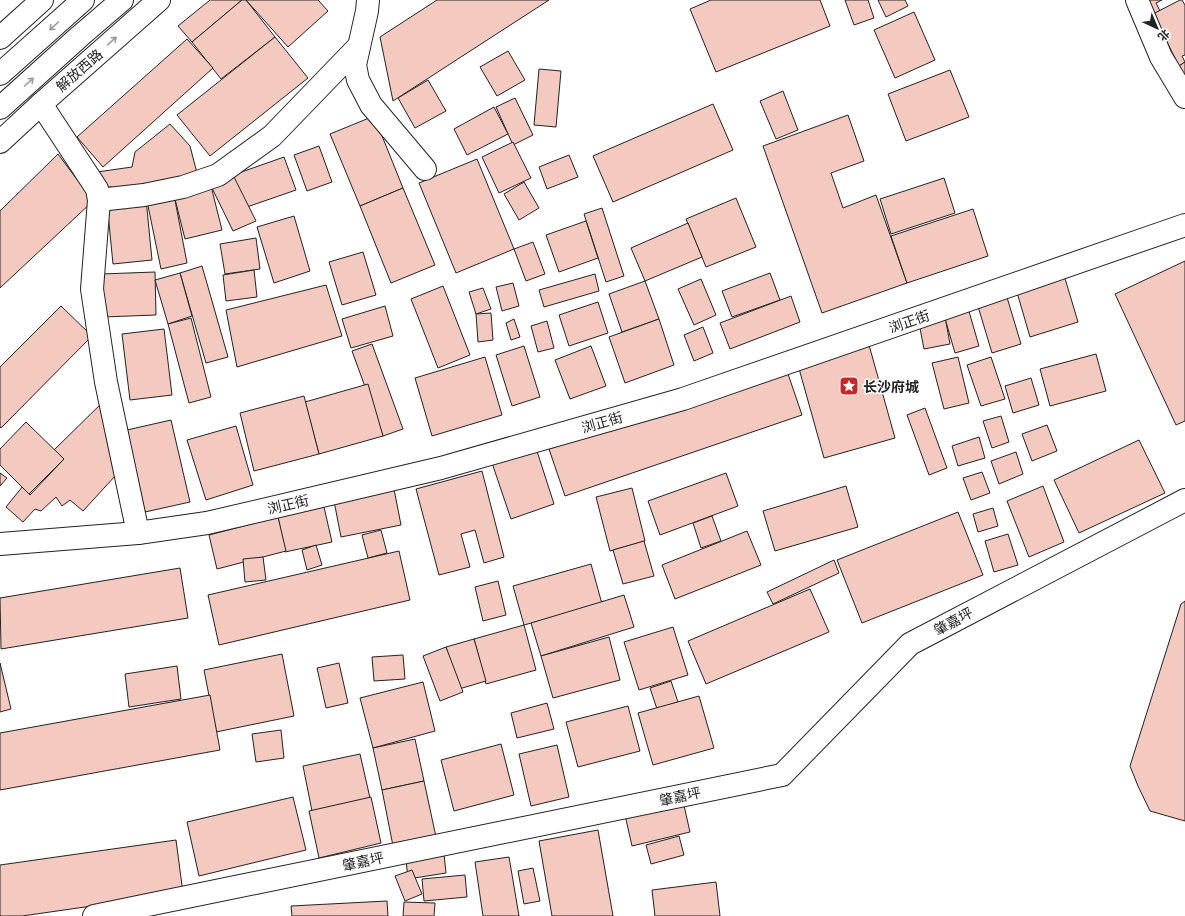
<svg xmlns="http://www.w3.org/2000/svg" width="1185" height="916" font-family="'Titillium Web','Noto Sans SC',sans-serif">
<rect width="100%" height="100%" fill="#fff"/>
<!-- building -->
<g fill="#f3c9c0" stroke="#222">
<polygon points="210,0 242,0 192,42 178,26"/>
<polygon points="242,0 246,0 275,37 221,79 192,42"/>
<polygon points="246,0 318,0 328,11 288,47"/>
<polygon points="437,0 549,0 393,101 380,37"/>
<polygon points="711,0 820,0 830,26 716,72 690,9"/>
<polygon points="845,0 868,0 874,18 854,25"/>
<polygon points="878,0 905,0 908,6 886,17"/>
<polygon points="1147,0 1162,0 1156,3 1160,11 1153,14"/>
<polygon points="1180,0 1182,0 1185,5 1185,55 1182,56 1185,62 1179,66 1153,14"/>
<polygon points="914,12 935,60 895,78 874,30"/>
<polygon points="275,37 308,78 210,156 177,115"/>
<polygon points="187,39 213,68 103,167 77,137"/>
<polygon points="508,51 525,80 497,96 480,67"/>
<polygon points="1185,62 1185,77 1179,66"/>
<polygon points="539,69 561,71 556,127 534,125"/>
<polygon points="950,70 969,117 906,141 888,94"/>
<polygon points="428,80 446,111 415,128 398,98"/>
<polygon points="783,91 798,130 776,139 760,101"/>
<polygon points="515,98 533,135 513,145 496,107"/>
<polygon points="713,104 733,150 613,202 593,156"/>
<polygon points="494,107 508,134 467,155 454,129"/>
<polygon points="848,115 864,161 831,173 843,208 876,195 907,283 822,313 763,146"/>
<polygon points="374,116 403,188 360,206 330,134"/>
<polygon points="170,124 190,146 198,177 122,194 112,187 100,188 97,172 132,167 135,152"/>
<polygon points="513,142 531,178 499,193 482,157"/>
<polygon points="319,146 332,182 307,191 294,155"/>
<polygon points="58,154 93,201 0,288 0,211"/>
<polygon points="569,155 578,177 547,189 539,167"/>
<polygon points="284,157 296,190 244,208 233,175"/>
<polygon points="477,159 514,249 456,273 419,183"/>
<polygon points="233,175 256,221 233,231 211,186"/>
<polygon points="944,178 955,213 891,234 880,199"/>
<polygon points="524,182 539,208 519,220 504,194"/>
<polygon points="211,186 222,230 185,239 174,195"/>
<polygon points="403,188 435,265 391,283 360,206"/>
<polygon points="174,195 187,263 161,269 147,201"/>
<polygon points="736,198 756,247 706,267 686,219"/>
<polygon points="146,199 152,260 113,264 107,203"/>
<polygon points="602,208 624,276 606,282 584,214"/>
<polygon points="973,209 988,256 907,283 891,236"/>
<polygon points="294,216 310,271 274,283 257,227"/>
<polygon points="586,221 598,258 559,272 546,235"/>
<polygon points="688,223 702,257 645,281 631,248"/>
<polygon points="256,238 260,269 225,274 220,244"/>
<polygon points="533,242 545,274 526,281 514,249"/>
<polygon points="363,252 376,295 342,305 329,262"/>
<polygon points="1185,261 1185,421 1176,425 1115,294"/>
<polygon points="202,266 228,357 206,363 180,273"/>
<polygon points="254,270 257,297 226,301 223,275"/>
<polygon points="155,272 156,315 103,317 101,274"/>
<polygon points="180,273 192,316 168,324 155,280"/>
<polygon points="770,273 780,300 732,317 722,291"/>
<polygon points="595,274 599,291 544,307 539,290"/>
<polygon points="1064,275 1078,322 1030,337 1016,289"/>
<polygon points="701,279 716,315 694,325 678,289"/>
<polygon points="645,281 659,319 622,332 609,294"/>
<polygon points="513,283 519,306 502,311 496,287"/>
<polygon points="326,285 342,336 237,367 226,310"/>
<polygon points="443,286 470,355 438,368 411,299"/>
<polygon points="483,288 491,309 476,314 469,292"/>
<polygon points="1006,294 1021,344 992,353 977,303"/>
<polygon points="791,296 800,322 730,349 720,323"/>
<polygon points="598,302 608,333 569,346 559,315"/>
<polygon points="61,306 92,336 1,428 0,427 0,367"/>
<polygon points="385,306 393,336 351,348 342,319"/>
<polygon points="968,308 979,346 955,353 944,315"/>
<polygon points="491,313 493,340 478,342 476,314"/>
<polygon points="945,317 950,344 924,349 919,323"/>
<polygon points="191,318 211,397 189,403 168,324"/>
<polygon points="514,319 520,337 511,340 506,323"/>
<polygon points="659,319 674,365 625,383 609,337"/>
<polygon points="547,321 554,348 538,352 531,326"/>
<polygon points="703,327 713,353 694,361 684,335"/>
<polygon points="164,329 172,395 130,400 122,334"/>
<polygon points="372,344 403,429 383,436 352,351"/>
<polygon points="869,345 895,438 824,458 798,365"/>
<polygon points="524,346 540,397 512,406 496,355"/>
<polygon points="591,346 606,386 570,399 555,360"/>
<polygon points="1096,354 1106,391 1050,406 1040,369"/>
<polygon points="485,357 502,415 432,436 415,378"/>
<polygon points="958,357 969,403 944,409 932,363"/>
<polygon points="991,357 1005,399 981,406 967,365"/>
<polygon points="786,368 802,415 565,496 549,449"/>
<polygon points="1031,378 1039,405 1013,413 1005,386"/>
<polygon points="368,384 383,436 319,454 305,402"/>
<polygon points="304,396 319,454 254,471 240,413"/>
<polygon points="107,398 116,475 83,511 70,500 62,506 56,497 41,511 35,509 23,522 6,507 23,486 30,495 64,459 53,451"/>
<polygon points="925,408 947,468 929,475 907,415"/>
<polygon points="1001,416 1009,442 992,448 983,421"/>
<polygon points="171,420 190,502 145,512 127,430"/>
<polygon points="26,422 64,459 29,494 0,465 0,449"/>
<polygon points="1047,425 1057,451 1032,461 1022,434"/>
<polygon points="236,426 253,485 206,500 187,440"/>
<polygon points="979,437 985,458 958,466 952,446"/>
<polygon points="1139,440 1165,493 1079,533 1054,480"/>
<polygon points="536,448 554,504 511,519 492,463"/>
<polygon points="1016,452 1023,474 999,484 991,461"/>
<polygon points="482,471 504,557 484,563 475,530 461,534 470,567 439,575 416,489"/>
<polygon points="982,472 990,493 971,500 963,478"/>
<polygon points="0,473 7,478 0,486"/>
<polygon points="726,473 738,506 660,535 648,501"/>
<polygon points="846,486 858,527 775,551 763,511"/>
<polygon points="1043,486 1064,542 1029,557 1007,501"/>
<polygon points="632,488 645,541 610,551 596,497"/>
<polygon points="394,489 401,525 341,537 334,501"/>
<polygon points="324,507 332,542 285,552 278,517"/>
<polygon points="993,508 998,526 978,532 973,514"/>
<polygon points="958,512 983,575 862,623 837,560"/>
<polygon points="712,516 721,541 701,548 693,523"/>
<polygon points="278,517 286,551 217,569 209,535"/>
<polygon points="381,530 387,553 368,558 362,535"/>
<polygon points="747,531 761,565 675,599 662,565"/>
<polygon points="1008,534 1018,565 994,572 985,541"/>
<polygon points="644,541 654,576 623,584 613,550"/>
<polygon points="316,545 322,565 307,570 302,550"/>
<polygon points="399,551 410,600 219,645 208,595"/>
<polygon points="263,557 266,580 245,582 243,559"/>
<polygon points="834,560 839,573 773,604 767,592"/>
<polygon points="591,564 602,604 524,625 513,586"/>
<polygon points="180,568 188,618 1,649 0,598"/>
<polygon points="498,581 506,615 483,621 475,587"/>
<polygon points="810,589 829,632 706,684 688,641"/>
<polygon points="624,595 634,627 541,656 531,623"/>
<polygon points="1185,601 1185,821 1150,811 1138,786 1130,766 1181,604"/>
<polygon points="524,625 536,670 486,684 474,639"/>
<polygon points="673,627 688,675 639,690 624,642"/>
<polygon points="609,637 620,680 553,698 541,656"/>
<polygon points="474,639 486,681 459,689 446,647"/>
<polygon points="446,647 463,692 440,701 423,656"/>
<polygon points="282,654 294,716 216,732 204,670"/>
<polygon points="403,655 405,679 374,681 372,657"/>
<polygon points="0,663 11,709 0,712"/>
<polygon points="339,663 348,703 326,708 317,668"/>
<polygon points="177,666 181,699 129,707 125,674"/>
<polygon points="671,681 678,702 657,709 650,688"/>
<polygon points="423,682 435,731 373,748 360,698"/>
<polygon points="210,695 220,750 0,790 0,733"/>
<polygon points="699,696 714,748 653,765 638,713"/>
<polygon points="547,703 554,729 517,738 511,713"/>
<polygon points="628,706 640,751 578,767 566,722"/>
<polygon points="281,730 284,758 256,762 252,734"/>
<polygon points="415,739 424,781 382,790 373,748"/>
<polygon points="501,744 514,795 454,811 441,760"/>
<polygon points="557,745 569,797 531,806 519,754"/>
<polygon points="360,754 370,798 312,811 303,766"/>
<polygon points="424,781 436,837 393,846 382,790"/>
<polygon points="293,797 306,850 199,876 187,822"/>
<polygon points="371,797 381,843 319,858 309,811"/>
<polygon points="683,801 690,832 632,846 625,815"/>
<polygon points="598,830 613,916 552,916 539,841"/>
<polygon points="679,836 684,855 651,864 646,845"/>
<polygon points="176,840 183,893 22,916 0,916 0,865"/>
<polygon points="444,854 446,873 408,879 406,860"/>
<polygon points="509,857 519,916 483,916 475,862"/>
<polygon points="533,868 540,901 524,904 518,871"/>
<polygon points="412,870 422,894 405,901 395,876"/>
<polygon points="465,875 467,897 424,901 422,879"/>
<polygon points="716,882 720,916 655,916 652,890"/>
<polygon points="387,901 388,916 292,916 291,906"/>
<polygon points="404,902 435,903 434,916 403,916"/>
</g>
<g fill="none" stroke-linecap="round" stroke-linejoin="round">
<!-- minor casing -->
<g stroke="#222" stroke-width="24">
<g id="minor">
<polyline points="368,0 367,11 355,65 358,80 371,105 425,169"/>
<polyline points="1137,0 1161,57 1185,97"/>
<polyline points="0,74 83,0"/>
<polyline points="41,104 97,189 99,200 92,289 106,382 138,533"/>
<polyline points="0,108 80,36 122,0"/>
<polyline points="99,200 144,195 183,187 218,175 272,136 359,46"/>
<polyline points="0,544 138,533 207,523 441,468 683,399 1185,225"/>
<polyline points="94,916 782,775 910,644 1185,500"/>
</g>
</g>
<!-- major casing -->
<g stroke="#222" stroke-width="24">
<g id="major">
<polyline points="0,38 42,0"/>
<polyline points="0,142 41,104 159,0"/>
</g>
</g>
<!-- minor -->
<use href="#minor" stroke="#fff" stroke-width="22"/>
<!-- major -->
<use href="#major" stroke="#fff" stroke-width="22"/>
</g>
<!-- one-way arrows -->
<defs><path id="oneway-shaft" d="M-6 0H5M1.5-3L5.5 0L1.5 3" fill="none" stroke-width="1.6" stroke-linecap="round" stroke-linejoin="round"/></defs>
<g stroke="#9c9c9c">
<use href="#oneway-shaft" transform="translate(54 26) rotate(138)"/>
<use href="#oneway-shaft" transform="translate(112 41) rotate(-41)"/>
<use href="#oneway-shaft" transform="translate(29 82) rotate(-42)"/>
</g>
<!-- icons -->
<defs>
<g id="sight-square" transform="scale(1)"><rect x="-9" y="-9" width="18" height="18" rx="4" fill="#c62828" stroke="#fff"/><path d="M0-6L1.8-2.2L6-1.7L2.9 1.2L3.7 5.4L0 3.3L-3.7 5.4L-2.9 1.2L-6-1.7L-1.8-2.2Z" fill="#fff"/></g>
</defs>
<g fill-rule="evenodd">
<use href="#sight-square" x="849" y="386"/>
</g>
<g text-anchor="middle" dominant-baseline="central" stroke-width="3" stroke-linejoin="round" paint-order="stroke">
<!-- street labels -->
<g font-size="14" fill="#222" stroke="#fff">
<text transform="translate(79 70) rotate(-41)">解放西路</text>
<text transform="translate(909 321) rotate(-19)">浏正街</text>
<text transform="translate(602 422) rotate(-16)">浏正街</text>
<text transform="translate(288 504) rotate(-13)">浏正街</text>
<text transform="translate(953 621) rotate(-28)">肇嘉坪</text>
<text transform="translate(680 796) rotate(-12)">肇嘉坪</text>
<text transform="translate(363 861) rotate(-12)">肇嘉坪</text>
</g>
<!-- poi labels -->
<g font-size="14" font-weight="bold" fill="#222" stroke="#fff" text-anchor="start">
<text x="863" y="386">长沙府城</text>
</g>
</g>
<!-- north arrow -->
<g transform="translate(1157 28) rotate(136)" stroke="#ffffff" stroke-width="3" paint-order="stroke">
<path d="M0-3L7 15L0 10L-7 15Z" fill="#222222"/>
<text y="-6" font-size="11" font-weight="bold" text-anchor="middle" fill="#222222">北</text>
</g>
</svg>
